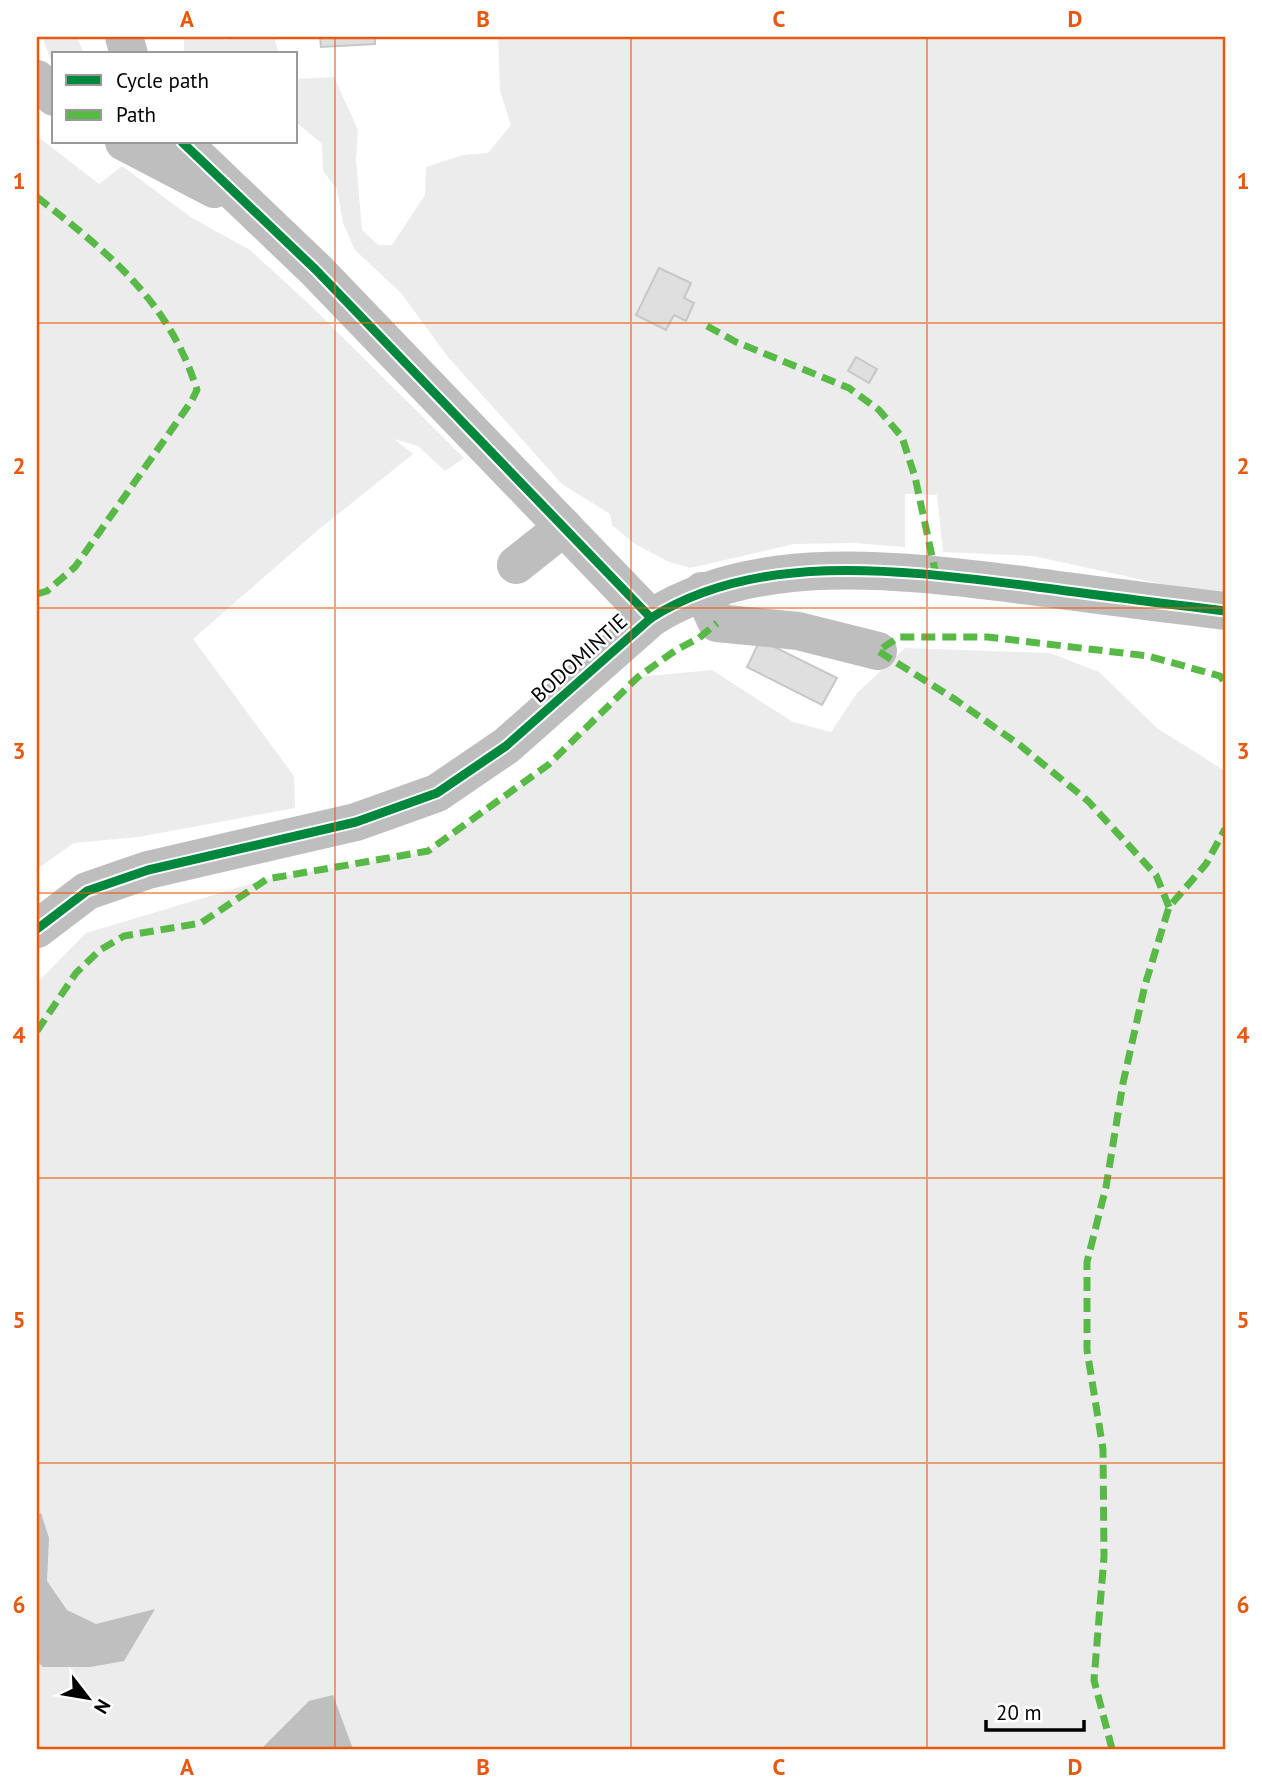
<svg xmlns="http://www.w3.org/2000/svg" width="1262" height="1786" font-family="'PT Sans',sans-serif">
<rect width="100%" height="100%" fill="#fff"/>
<!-- green -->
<g fill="#ececec">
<polygon points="42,37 77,37 84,54 54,54 54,68"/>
<polygon points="184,37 213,37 227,40 236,37 274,37 279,54 184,54"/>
<polygon points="498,37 1225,37 1225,593 1171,586 1033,556 943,552 937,495 905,494 905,547 854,543 794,544 690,568 667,561 635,544 612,525 610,514 562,484 448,357 401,293 355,250 343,223 337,189 323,171 322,144 296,122 296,79 334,77 358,130 356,160 362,230 378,245 392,245 425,195 426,167 463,155 488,153 511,125 500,91"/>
<polygon points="37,136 99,184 122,166 192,218 250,250 309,304 464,458 445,471 418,446 394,439 413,454 318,530 193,639 294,776 295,808 138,837 74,843 37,869"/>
<polygon points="905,648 1050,653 1099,672 1157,728 1225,771 1225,1749 37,1749 37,983 86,933 267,879 428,851 548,765 638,677 712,670 793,722 831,732 857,693"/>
</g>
<!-- water -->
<g fill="#bfbfbf">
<polygon points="41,1513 49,1538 47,1581 67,1610 96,1624 155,1609 124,1661 90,1667 43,1667 37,1661 37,1515"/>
<polygon points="333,1695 353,1749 264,1749 264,1746 309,1701"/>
</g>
<!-- building -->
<g fill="#dfdfdf" stroke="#c7c7c7" stroke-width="2">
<polygon points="320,37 375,37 375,44 321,47"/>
<polygon points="659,268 691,283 684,298 694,303 686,321 674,315 666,330 636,315"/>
<polygon points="856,357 877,369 869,383 848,371"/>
<polygon points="760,640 837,678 822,705 747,667"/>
</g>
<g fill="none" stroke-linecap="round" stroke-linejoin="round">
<!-- minor -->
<g stroke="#bebebe" stroke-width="38">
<polyline points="124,37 129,54"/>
<polyline points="37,79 54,97"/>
<polyline points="124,142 214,189"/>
<polyline points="182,142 316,270 651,618"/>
<polyline points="516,565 564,527"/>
<polyline points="702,591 717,623 798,631 878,651"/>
<path d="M37 929 87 891 148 870 356 822 437 793 506 746 651 618C759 549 908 571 1030 586 1095 595 1160 603 1225 611"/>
</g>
<!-- quiet -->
<g stroke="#58b947" stroke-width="7" stroke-dasharray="14 7" stroke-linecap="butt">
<path d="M37 197C107 252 169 300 197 390L191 402 75 567 47 591 37 594"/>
<polyline points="707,326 736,342 849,388 879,410 902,437 915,477 936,575"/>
<polyline points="1169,907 1156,875 1088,801 1021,746 956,700 878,651 899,637 988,637 1148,656 1220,676 1225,683"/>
<polyline points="37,1031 76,973 100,950 124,936 201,923 267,879 428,851 548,765 638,677 676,650 699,638 717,623"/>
<polyline points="1112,1749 1094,1680 1104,1557 1103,1449 1087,1350 1087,1262 1106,1187 1123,1083 1145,985 1169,907 1206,864 1225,829"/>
</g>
<!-- cycleway casing -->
<g stroke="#fff" stroke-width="13">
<g id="cycleway">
<polyline points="182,142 316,270 651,618"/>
<path d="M37 929 87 891 148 870 356 822 437 793 506 746 651 618C759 549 908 571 1030 586 1095 595 1160 603 1225 611"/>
</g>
</g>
<!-- cycleway -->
<use href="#cycleway" stroke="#00873e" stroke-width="9"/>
</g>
<!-- grid -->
<path fill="none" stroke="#e8590c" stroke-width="2" stroke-opacity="0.55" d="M335 37V1749M631 37V1749M927 37V1749M37 323H1225M37 608H1225M37 893H1225M37 1178H1225M37 1463H1225"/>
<g text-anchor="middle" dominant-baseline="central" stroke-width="5" stroke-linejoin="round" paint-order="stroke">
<!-- street labels -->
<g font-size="21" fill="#000" stroke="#fff">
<text transform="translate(579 658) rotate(-42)">BODOMINTIE</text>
</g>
</g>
<!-- border -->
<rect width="1262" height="1786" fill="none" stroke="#ffffff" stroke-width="77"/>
<!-- legend -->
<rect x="52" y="52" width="245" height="91" fill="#ffffff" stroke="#999999" stroke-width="2"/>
<rect x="66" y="75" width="35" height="10" fill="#00873e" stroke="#999999" stroke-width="2"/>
<text x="116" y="88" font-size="21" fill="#000000">Cycle path</text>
<rect x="66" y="110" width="35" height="10" fill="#58b947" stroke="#999999" stroke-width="2"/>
<text x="116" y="122" font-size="21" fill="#000000">Path</text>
<!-- north arrow -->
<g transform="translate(88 1698) rotate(121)" stroke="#ffffff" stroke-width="5" paint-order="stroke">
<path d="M0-5L12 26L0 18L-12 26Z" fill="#000000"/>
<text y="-10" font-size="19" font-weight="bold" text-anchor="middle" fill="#000000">N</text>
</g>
<!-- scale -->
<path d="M986 1720v10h98v-10" fill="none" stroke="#000000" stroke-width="3.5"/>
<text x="996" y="1720" font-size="21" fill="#000000" stroke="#ffffff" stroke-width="5" paint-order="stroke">20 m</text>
<rect x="38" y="38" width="1186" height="1710" fill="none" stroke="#e8590c" stroke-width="2.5"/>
<g font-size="23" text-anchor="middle" font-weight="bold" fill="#e8590c">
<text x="187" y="27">A</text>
<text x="483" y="27">B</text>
<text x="779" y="27">C</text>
<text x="1075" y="27">D</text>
<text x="19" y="189">1</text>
<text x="1243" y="189">1</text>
<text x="19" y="474">2</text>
<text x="1243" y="474">2</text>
<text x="19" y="759">3</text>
<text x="1243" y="759">3</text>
<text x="19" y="1043">4</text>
<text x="1243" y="1043">4</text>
<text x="19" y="1328">5</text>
<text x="1243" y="1328">5</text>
<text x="19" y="1613">6</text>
<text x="1243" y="1613">6</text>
<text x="187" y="1775">A</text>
<text x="483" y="1775">B</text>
<text x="779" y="1775">C</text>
<text x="1075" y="1775">D</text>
</g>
</svg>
